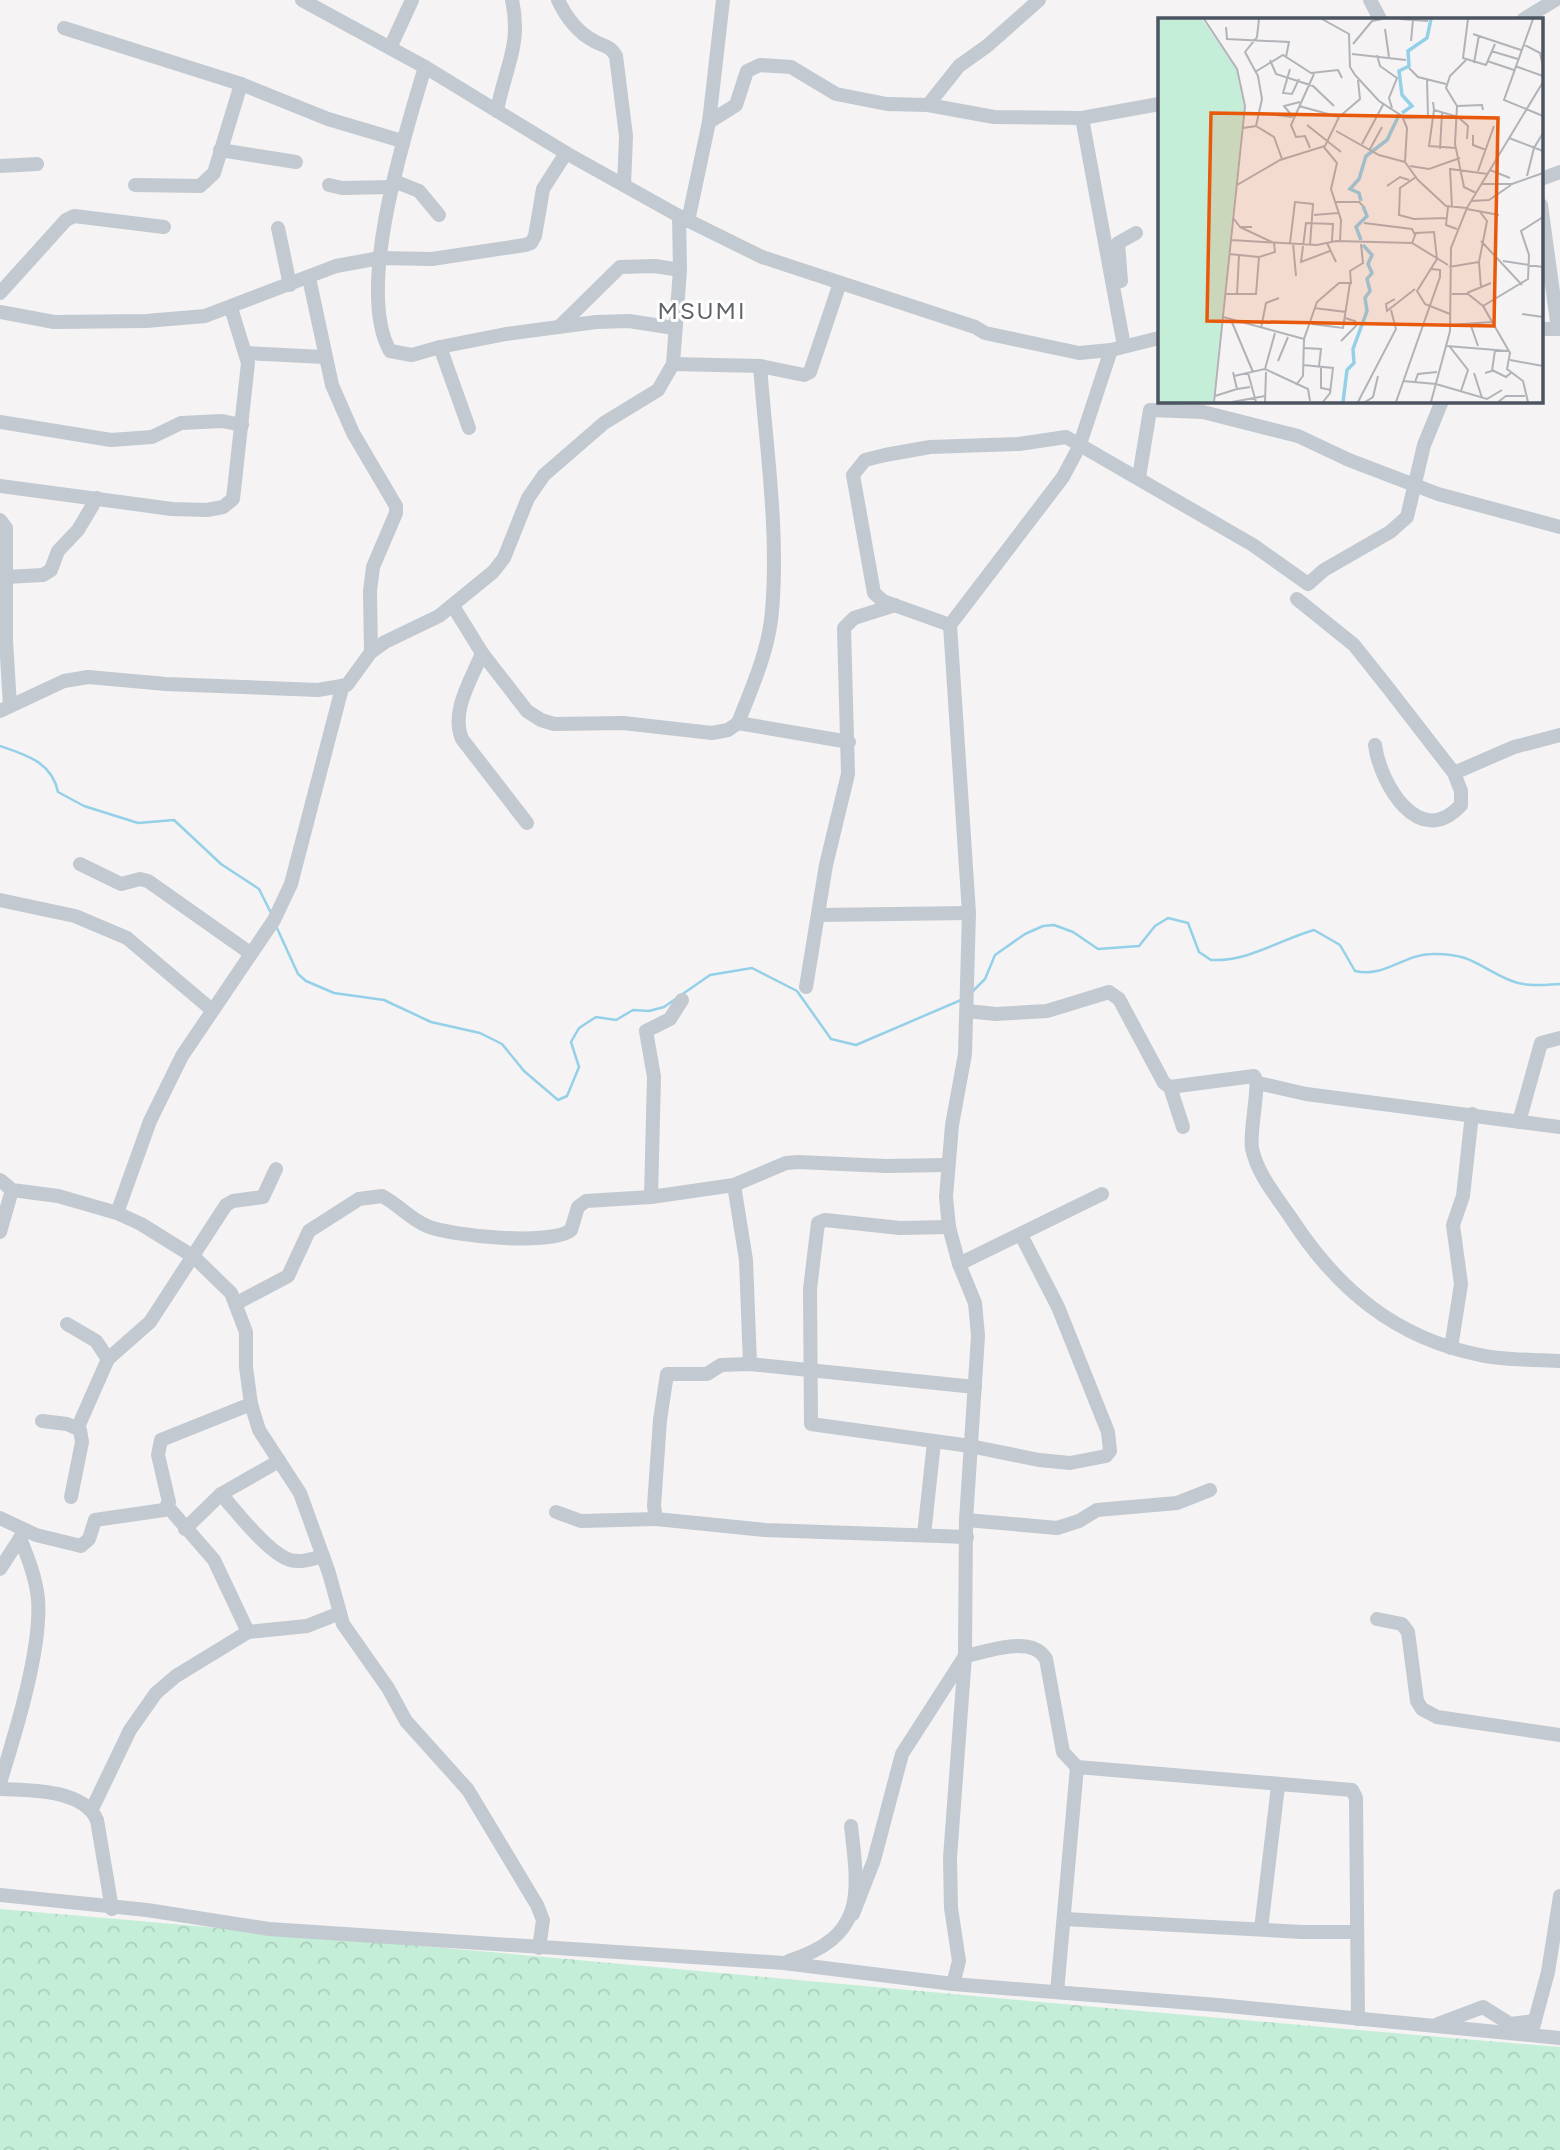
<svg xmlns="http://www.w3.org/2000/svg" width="1560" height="2150" font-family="Figtree,sans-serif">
<defs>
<pattern id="forest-crowns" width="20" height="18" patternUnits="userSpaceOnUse" patternTransform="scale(1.75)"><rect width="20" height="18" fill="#c5eed9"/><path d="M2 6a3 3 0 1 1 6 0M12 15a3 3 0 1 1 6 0" fill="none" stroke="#abcebd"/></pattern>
</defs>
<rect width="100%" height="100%" fill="#f5f3f3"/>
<!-- forest -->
<path fill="url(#forest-crowns)" d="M0 1909C520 1953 1040 2004 1560 2047V2150H0Z"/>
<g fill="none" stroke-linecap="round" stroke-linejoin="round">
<!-- stream -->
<g stroke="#95d0e9" stroke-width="2.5">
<path d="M0 746C26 755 52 762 58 792L84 806 138 823 174 820 221 864 259 889 271 913"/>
<polyline points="276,926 298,974 306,981 334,993 384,1000 431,1022 480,1033 502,1044 524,1071 558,1100 567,1096 579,1067 571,1042 579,1028 596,1017 616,1020 633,1010 649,1011 664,1007 710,975 752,968 797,991 831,1039 856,1045 961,1000"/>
<path d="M972 992 985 979 995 955 1025 934 1043 926 1054 925 1073 932 1098 949 1139 946 1155 926 1168 918 1188 923 1199 952 1211 960C1248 962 1279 940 1314 930L1340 945 1355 971C1385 978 1404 954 1432 954 1473 953 1479 968 1512 981 1526 987 1545 985 1560 984"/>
</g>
<!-- minor -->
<g stroke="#c2c9d1" stroke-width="14">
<polyline points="302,0 425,67 566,153 679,216 762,257 975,327 985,333 1079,353 1111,350 1159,338"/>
<path d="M558 0C566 17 577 32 594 41 603 46 611 46 616 56L626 136 624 185"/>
<polyline points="1370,0 1380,19"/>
<polyline points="1524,19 1555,0"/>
<polyline points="64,28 241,84 328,119 402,141"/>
<polyline points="390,48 412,0"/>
<path d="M425 67C405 134 355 289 390 351L412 355 440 347 506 334 596 322 629 321 674 328"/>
<polyline points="928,105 959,66 987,46 1039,0"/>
<path d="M497 111C505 67 522 45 512 0"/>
<polyline points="1082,118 1159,104"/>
<polyline points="709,122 736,105 747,71 760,65 791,67 836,94 887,104 928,105 994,117 1082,118 1124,346"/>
<polyline points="220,150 296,162"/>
<polyline points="0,166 37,164"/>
<polyline points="1541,179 1560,172"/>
<polyline points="394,181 419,191 439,215"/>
<polyline points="135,185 200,186 214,173 241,84"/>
<polyline points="329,185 342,188 393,187"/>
<polyline points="1541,205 1558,329"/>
<polyline points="688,221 709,122 723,0"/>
<polyline points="278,228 290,285"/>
<polyline points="309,278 332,385 353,433 396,506 396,513 373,567 370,591 371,652"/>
<polyline points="1121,281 1118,243 1136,233"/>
<polyline points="0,293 66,220 74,216 164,227"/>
<polyline points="0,312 54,322 146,321 205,316 336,266 380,258 432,259 525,245 531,243 535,236 543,189 566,153"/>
<polyline points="559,327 620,267 655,266 680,270"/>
<polyline points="1541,329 1560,329"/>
<polyline points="440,347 469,428"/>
<polyline points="246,353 324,357"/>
<polyline points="673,364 760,366 804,375 810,372 840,283"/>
<polyline points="0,422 111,440 152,437 181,423 222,421 242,425"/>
<polyline points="1139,477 1150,410 1203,412 1298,436 1349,460 1438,494 1560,527"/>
<polyline points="0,486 172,509 207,510 223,507 233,499 248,363 231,308"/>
<polyline points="0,520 6,528 6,640 10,706"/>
<polyline points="6,577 43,575 51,570 58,551 78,530 97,498"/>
<path d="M1297 599 1354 645 1389 689 1454 773 1461 791V805C1419 851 1380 783 1375 745"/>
<path d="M453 606 482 653 527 711 541 720 554 724 623 723 712 733 728 730 738 723C752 687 769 650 772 611 779 531 766 446 760 366"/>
<polyline points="950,625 883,601 874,593 853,475 865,460 885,455 930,447 1019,444 1066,437 1253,545 1308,584 1324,570 1390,532 1407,517 1424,445 1442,401"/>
<path d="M482 653C472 679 450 711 462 739L527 823"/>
<polyline points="0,711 64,681 88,677 166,684 318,690 347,685 371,652 385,642 439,616 493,572 504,558 528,498 544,475 604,423 658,390 673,364 680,270 679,216"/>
<polyline points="738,723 849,742"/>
<polyline points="1454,773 1514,747 1560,735"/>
<polyline points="80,864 121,884 140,879 148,881 250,953"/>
<polyline points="0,900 75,916 127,938 212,1010"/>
<polyline points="818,915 969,913"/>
<polyline points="806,987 826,865 848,774 844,628 854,618 895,605"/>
<path d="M967 1011 996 1014 1047 1011 1109 992 1119 999 1164 1083 1170 1087 1254 1076C1261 1083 1249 1131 1252 1148 1257 1174 1277 1197 1291 1218 1337 1289 1395 1338 1480 1355 1506 1361 1534 1359 1560 1361"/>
<polyline points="1258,1083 1306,1094 1560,1127"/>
<polyline points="1170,1087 1183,1127"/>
<polyline points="1519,1122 1541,1043 1560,1038"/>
<polyline points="0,1180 12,1190 58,1196 117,1213 141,1224 194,1257 231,1293 246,1332 246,1367 251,1404 259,1430 300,1493 329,1573 343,1624 388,1688 406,1721 468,1790 537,1905 543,1920 539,1948"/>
<polyline points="734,1185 746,1260 750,1364"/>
<polyline points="651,1197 654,1077 646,1031 670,1019 682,1000"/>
<polyline points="117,1213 150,1121 182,1056 274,920 291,884 342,688"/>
<polyline points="949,1227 900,1228 825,1220 818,1223 810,1289 811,1424 970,1446 1039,1460 1070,1463 1106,1456 1110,1451 1108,1432 1058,1307 1021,1235"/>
<polyline points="0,1232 12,1190"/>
<polyline points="959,1264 1102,1194"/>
<path d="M237 1303 288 1276 309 1231 359 1199 382 1196C398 1204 410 1219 427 1226 451 1236 551 1246 571 1230L578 1207 586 1201 651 1197 734 1185 786 1163 798 1162 886 1166 947 1165"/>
<polyline points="67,1324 96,1341 108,1359"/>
<polyline points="1451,1348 1461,1284 1453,1225 1463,1196 1472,1114"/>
<polyline points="42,1421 67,1424 80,1430 82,1442 71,1497"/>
<polyline points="78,1427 108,1359 150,1322 226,1205 233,1201 263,1197 276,1169"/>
<path d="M221 1494C236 1511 268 1553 290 1560 301 1563 312 1559 323 1556"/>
<polyline points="168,1507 214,1560 248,1632"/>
<polyline points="556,1512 581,1521 656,1519"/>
<polyline points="0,1518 36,1535 81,1546 89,1539 95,1520 164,1510 169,1502 158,1455 161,1440 251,1404"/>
<polyline points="966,1520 1057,1528 1079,1521 1097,1510 1177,1503 1210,1490"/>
<polyline points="185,1529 221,1494 279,1461"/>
<polyline points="924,1535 934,1442"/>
<polyline points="967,1537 765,1530 656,1519 654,1506 660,1420 667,1374 707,1374 721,1365 750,1364 975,1387"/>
<polyline points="0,1569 24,1532"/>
<polyline points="1377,1619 1402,1624 1408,1632 1417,1701 1422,1709 1437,1717 1560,1735"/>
<path d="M0 1783C15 1734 42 1649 38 1599 36 1578 28 1558 20 1538"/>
<path d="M0 1789C29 1790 83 1789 97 1820L112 1909"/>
<polyline points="92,1809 130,1730 156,1693 176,1676 248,1632 307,1626 340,1613"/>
<polyline points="0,1895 147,1910 269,1929 784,1963 953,1984 1218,2005 1560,2038"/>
<path d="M853 1914 874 1860 902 1754 965 1656C987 1652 1032 1634 1046 1659L1063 1752 1077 1767 1352 1790 1356 1798 1358 2019"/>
<polyline points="1064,1919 1302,1932 1356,1932"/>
<polyline points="1261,1929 1278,1786"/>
<path d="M789 1961C866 1936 859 1895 851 1826"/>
<polyline points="953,1984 959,1961 951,1908 950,1858 965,1656 966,1520 978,1336 975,1303 959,1264 949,1227 946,1197 952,1125 965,1054 969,913 950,625 1063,477 1079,447 1111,350"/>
<polyline points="1057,1992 1077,1767"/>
<polyline points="1438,2024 1483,2007 1510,2024 1535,2021"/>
<polyline points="1531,2035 1548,1972 1560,1896"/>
</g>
</g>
<g text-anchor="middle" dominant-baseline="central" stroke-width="6" stroke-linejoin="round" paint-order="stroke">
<!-- quarter labels -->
<g font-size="24" letter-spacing="2" fill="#5f6267" stroke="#fff">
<text x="702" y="310">MSUMI</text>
</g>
</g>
<!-- overview -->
<g transform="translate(1158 18)">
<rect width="385" height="385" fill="#f5f3f3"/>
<path d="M0 1H44L78 51 86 88 55 384H0Z" fill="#c5eed9"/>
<path fill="none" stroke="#95d0e9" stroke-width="3.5" d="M244 95 254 88 244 77 241 53 251 48 250 33 269 20 273 1M203 183 201 175 192 171 201 161 208 138 229 122 241 97M203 222 198 209 209 198 205 188M185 384 189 352 196 345 195 331 209 293 207 280 212 273 209 261 214 255 210 246 214 237 205 227"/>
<path fill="none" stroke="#b1b3b8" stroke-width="2" d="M46 1 79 51 87 88 56 384M164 1 191 16 192 49 197 57 221 83 244 98 249 110 247 144 260 162 288 188 309 190M242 1 270 3M310 1 305 40 328 47 337 26M375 1 346 82 385 98M68 9 69 21 131 24 128 39M227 11 231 39M315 16 363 32M253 23 255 2M195 26 214 3 224 1M365 26 382 35 385 48M333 33 360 41M194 36 248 42M219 37 222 48 239 60 231 80 234 90M112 42 118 56 155 68 176 88M308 42 292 58 288 70 299 88 297 126 306 169 318 175M329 43 356 52M316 45 321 17M357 48 385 58M251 50 260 59 288 66M132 51 125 75 134 76 141 61M97 54 125 37 153 55 180 52 184 60M275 84 276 92 300 99 310 108 309 121M141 88 181 99M299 88 324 87 325 92M276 92 271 128 298 130M101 95 134 99M135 99 126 88 142 84M245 100 270 99 269 61M149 107 183 134M98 108 116 119 124 141M85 110 98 108 104 81 100 58 87 34 99 19 101 1M178 113 221 137 247 144M315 117V127L328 132M351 120 385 133M204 126 226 85M165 128 179 145 173 171 183 202 182 223M152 130 147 118 138 119 133 107 156 56M212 131 224 109M282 131 284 95M252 148 271 151 302 140M332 152 352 160M320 153 336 108M369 158 376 130 385 115M258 159 242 170 241 197 256 201 289 200M324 166H354L385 155M79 167 122 142 167 128 181 99 202 81 200 62M229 168 242 159 251 162M313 183 331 182 353 167M178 184H201L205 188M290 189 288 207 299 211M294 189 292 151 330 156M309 191 341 197M156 197 180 195M76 201 82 209H94M206 205 254 211 257 217M73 222 159 227 178 223 254 225 290 247M323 223 364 267M132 225 137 184 155 186 152 227M135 225 138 258M169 225 178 244M254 225 258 215 276 214 279 241 259 273 267 286 292 296M172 233 143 244 148 205 175 206 174 223M71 236 101 239M345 243 385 249M321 244 323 270M291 249 321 244 329 203 322 194M309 275 333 265M67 276H98L101 239 117 234 116 225 82 209M79 276 81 237M294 276H310L325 288 352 335 349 351 365 363 370 384M237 281 228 286 229 293 257 271M325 288 370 261 371 237 363 213 385 199M156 290 188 294M364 296 385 299M65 299 146 321M73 302 95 354M312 305 320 328M154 306 185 310 192 265M292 307 334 304M103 310 108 285 121 280M183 323 198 308 197 303 187 300M289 328 350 333M292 329 310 352 303 373M146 330 163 331 161 348M352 342 385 348M120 343 130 319M145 347 175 350 172 375 165 384M163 349V370L173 372M107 351 150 371 152 383M334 352 348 359 354 354M75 354 79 371 92 369M90 355 98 384M316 355 324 380M327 355 334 353 337 332M76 358 107 351 117 315M245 363 278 366 329 381 344 372M257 364 260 356 279 354M138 367 145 358 146 321 159 284 181 265H193L192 253 205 245 203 226M57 378 79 371M74 384 107 378M107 384 108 354M200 384 238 311 233 292M207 384 215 379 220 358M238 384 282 259V252L273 251M273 384 292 313 293 230 309 190 385 64M340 384 348 378H367"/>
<path fill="#e8590c" fill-opacity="0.15" stroke="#e8590c" stroke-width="3.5" d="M53 95 340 100 336 308 49 303Z"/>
<rect width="385" height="385" fill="none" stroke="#4b5460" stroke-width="3.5"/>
</g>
</svg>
